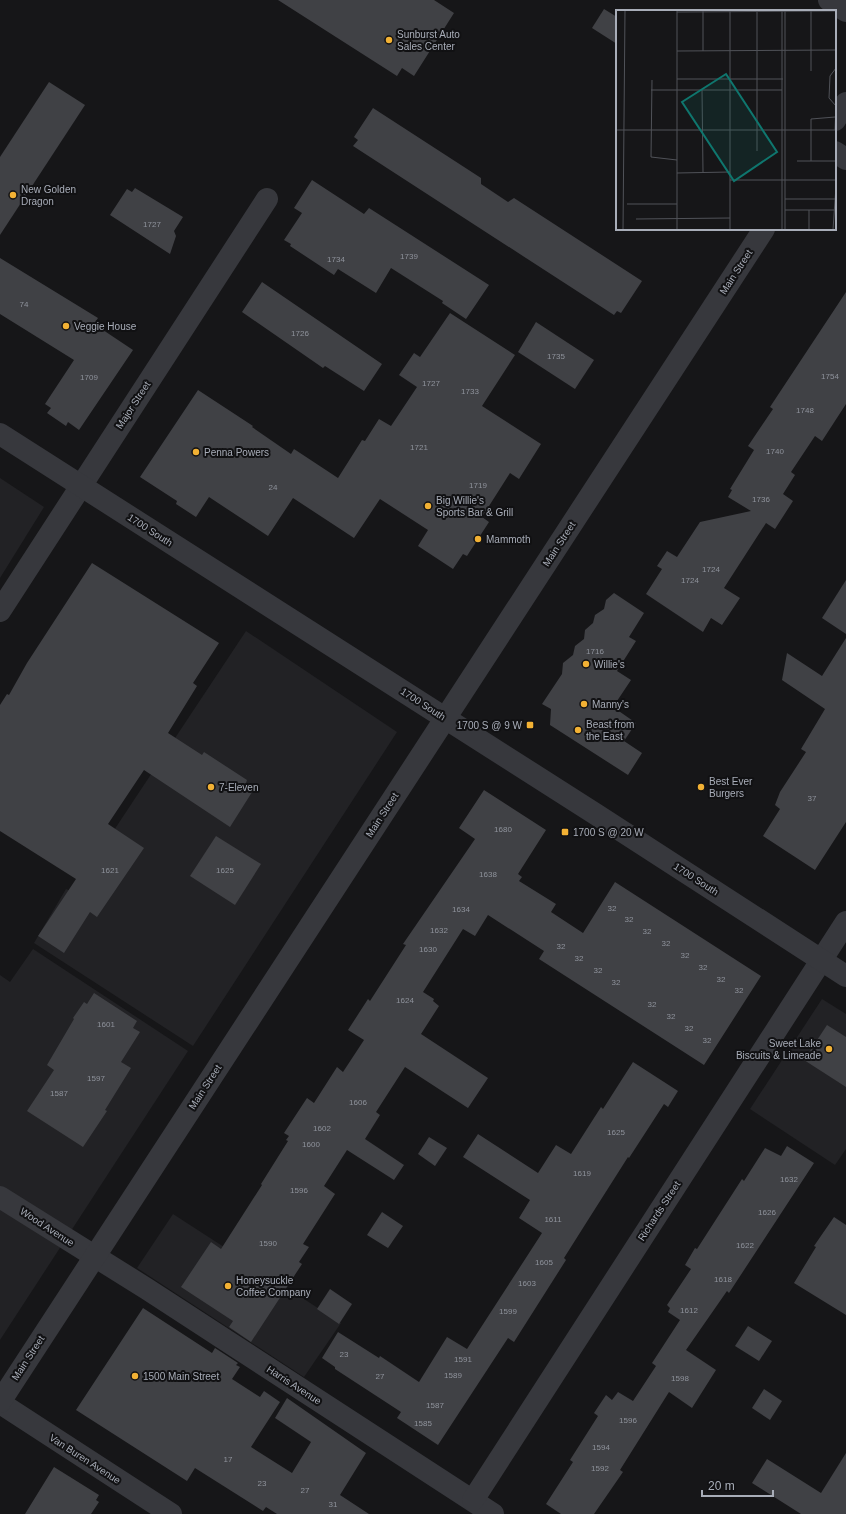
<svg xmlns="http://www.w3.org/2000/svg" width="846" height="1514" font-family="Helvetica,sans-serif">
<rect width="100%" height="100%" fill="#161618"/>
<!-- built -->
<g fill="#222225">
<polygon points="0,478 44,507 0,578"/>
<polygon points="246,631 397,732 193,1046 34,943 66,889 73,892"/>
<polygon points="33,949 188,1051 0,1340 0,975 10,982"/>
<polygon points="822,999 846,1014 846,1149 835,1165 750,1109"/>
<polygon points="173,1214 341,1323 304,1377 137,1268"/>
</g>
<!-- building -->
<g fill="#404145">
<polygon points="278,0 434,0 454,13 414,76 402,68 397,76"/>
<polygon points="604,9 617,17 617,44 592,28"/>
<polygon points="49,82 85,105 0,235 0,157"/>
<polygon points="373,108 481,178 481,184 508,202 514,198 642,281 621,313 617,311 614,315 353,146 358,140 354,137"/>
<polygon points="312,180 364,214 369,208 489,285 466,319 442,303 443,301 391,268 376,293 338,269 334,275 290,246 291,244 284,240 302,213 294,208"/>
<polygon points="135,188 183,217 174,231 176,236 170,254 110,215 127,189 132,192"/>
<polygon points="0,258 98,318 94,324 133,350 79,430 68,422 66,426 47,413 51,408 45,404 74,360 0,314"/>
<polygon points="262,282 382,364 364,391 325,366 323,368 242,312"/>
<polygon points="846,292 846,404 822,441 815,436 791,472 795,475 783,494 793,501 775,529 766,523 724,588 740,598 722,625 711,618 703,632 646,594 662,569 657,566 667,551 677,557 700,522 751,511 728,497 732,490 730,489 754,450 748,446 773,409 770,407"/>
<polygon points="450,313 515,355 482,406 541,444 519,479 510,473 482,517 489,522 467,556 463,554 453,569 418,546 428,530 380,499 354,538 293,498 268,536 209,497 196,517 176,504 177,501 140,477 198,390 253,426 252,427 291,454 294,449 338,478 362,440 365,441 379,419 391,426 417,387 399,375 414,353 420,357"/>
<polygon points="536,322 594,360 575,389 518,352"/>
<polygon points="92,563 219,643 193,683 197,686 168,733 202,755 204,752 247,780 246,783 254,789 230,827 144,770 108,824 144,848 97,917 90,912 64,953 38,936 76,879 0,831 0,705 7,694 9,695 27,663"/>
<polygon points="846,580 846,634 822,618"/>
<polygon points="614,593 644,613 629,637 636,641 617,671 631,680 613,707 636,723 624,741 642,753 628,775 550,725 551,709 542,704 562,674 563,663 573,655 575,646 584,639 585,630 593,623 595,615 604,609 606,600"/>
<polygon points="846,638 846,822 815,870 763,836 780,809 775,805 780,792 806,752 801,749 825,709 782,680 787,653 822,676"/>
<polygon points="484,790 546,830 518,874 522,877 519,881 556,904 551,912 583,933 615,882 761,976 704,1065 539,959 544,951 488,915 475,936 463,929 423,992 434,999 433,1001 439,1006 421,1034 488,1078 468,1108 405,1067 376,1112 380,1115 365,1139 404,1165 394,1180 347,1150 324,1186 335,1194 303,1244 309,1247 299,1262 302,1264 251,1342 229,1327 233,1321 181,1287 211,1242 221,1249 262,1185 261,1184 288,1141 286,1140 289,1136 284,1133 307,1098 314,1103 337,1067 343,1072 364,1040 348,1030 368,999 370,1001 406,945 403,944 475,839 459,828"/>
<polygon points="216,836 261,864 235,905 190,876"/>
<polygon points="94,993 137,1021 133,1028 140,1032 121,1062 131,1068 105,1110 107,1111 83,1147 27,1111 54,1070 47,1065 74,1019 73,1018 84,1002 87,1004"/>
<polygon points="827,1025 846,1037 846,1087 804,1060"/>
<polygon points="633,1062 678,1091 668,1107 664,1104 629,1158 628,1157 588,1220 564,1258 566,1260 514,1342 508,1338 438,1445 397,1418 401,1412 335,1369 335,1367 322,1358 338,1332 379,1358 380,1356 419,1382 447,1337 467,1349 542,1233 519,1218 530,1200 463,1157 478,1134 538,1173 556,1145 571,1154 601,1107 603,1109"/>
<polygon points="429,1137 447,1148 435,1166 418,1154"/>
<polygon points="787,1146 814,1163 729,1293 727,1291 686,1350 716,1370 692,1408 669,1392 620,1470 623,1472 594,1514 561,1514 546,1504 573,1462 570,1460 598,1416 594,1413 606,1395 612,1400 618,1392 633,1401 656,1366 652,1363 680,1320 668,1312 670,1308 667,1305 691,1269 685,1265 695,1248 697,1249 742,1179 744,1181 765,1148 781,1156"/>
<polygon points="382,1212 403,1226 388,1248 367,1235"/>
<polygon points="834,1217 846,1225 846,1315 794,1283 816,1247 814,1246"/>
<polygon points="330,1289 352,1304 339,1324 317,1309"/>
<polygon points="143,1308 212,1353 215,1348 238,1363 236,1365 240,1367 232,1379 260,1397 264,1391 280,1402 251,1447 292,1473 311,1442 275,1418 287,1398 366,1453 340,1495 369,1514 277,1514 266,1507 263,1511 195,1468 187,1481 76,1410"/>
<polygon points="748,1326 772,1341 759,1361 735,1346"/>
<polygon points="764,1389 782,1401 770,1420 752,1408"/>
<polygon points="846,1453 846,1514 801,1514 752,1483 767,1459 821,1493"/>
<polygon points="54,1467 99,1495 96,1500 99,1502 91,1514 25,1514"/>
</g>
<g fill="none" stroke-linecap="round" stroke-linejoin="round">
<!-- minor -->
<g stroke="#37383d" stroke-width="22">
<polyline points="829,0 846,11"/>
<polyline points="835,152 846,159"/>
<polyline points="0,611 267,199"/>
<polyline points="0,1197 147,1289 493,1514"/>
<polyline points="0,1403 171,1514"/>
<polyline points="473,1500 846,922"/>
</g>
<!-- tertiary -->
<g stroke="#37383d" stroke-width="22">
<polyline points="835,120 846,103"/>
<polyline points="0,434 597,815 846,976"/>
<polyline points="0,1402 764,229"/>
</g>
</g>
<!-- markers -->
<g fill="#f2b134" stroke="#111113" stroke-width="1.5">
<circle cx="389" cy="40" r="4"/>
<circle cx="13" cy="195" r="4"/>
<circle cx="66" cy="326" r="4"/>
<circle cx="196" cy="452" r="4"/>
<circle cx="428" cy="506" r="4"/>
<circle cx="478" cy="539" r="4"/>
<circle cx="586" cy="664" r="4"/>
<circle cx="584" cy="704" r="4"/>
<rect x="526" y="721" width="8" height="8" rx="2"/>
<circle cx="578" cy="730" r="4"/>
<circle cx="211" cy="787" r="4"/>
<circle cx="701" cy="787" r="4"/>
<rect x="561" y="828" width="8" height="8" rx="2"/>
<circle cx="829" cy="1049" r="4"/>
<circle cx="228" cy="1286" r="4"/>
<circle cx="135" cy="1376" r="4"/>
</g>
<g text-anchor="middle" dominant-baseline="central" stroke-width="4" stroke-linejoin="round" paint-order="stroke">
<!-- number labels -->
<g font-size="8" fill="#8e929b">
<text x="152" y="224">1727</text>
<text x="409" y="256">1739</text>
<text x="336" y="259">1734</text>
<text x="24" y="304">74</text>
<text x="300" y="333">1726</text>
<text x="556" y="356">1735</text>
<text x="830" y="376">1754</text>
<text x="89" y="377">1709</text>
<text x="431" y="383">1727</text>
<text x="470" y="391">1733</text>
<text x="805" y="410">1748</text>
<text x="419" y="447">1721</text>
<text x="775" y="451">1740</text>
<text x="478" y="485">1719</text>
<text x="273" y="487">24</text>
<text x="761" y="499">1736</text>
<text x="711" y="569">1724</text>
<text x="690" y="580">1724</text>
<text x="595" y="651">1716</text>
<text x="812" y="798">37</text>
<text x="503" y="829">1680</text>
<text x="110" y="870">1621</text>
<text x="225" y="870">1625</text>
<text x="488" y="874">1638</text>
<text x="612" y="908">32</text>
<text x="461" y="909">1634</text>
<text x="629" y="919">32</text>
<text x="439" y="930">1632</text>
<text x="647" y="931">32</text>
<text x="666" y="943">32</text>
<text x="561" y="946">32</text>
<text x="428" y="949">1630</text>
<text x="685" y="955">32</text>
<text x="579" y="958">32</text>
<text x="703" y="967">32</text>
<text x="598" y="970">32</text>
<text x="721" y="979">32</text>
<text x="616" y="982">32</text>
<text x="739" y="990">32</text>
<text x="405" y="1000">1624</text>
<text x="652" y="1004">32</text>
<text x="671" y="1016">32</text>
<text x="106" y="1024">1601</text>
<text x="689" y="1028">32</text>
<text x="707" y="1040">32</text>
<text x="96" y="1078">1597</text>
<text x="59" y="1093">1587</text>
<text x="358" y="1102">1606</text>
<text x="322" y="1128">1602</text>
<text x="616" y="1132">1625</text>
<text x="311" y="1144">1600</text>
<text x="582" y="1173">1619</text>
<text x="789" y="1179">1632</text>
<text x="299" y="1190">1596</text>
<text x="767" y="1212">1626</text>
<text x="553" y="1219">1611</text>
<text x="268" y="1243">1590</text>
<text x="745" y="1245">1622</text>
<text x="544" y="1262">1605</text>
<text x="723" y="1279">1618</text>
<text x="527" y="1283">1603</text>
<text x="689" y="1310">1612</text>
<text x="508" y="1311">1599</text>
<text x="344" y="1354">23</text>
<text x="463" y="1359">1591</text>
<text x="453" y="1375">1589</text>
<text x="380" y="1376">27</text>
<text x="680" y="1378">1598</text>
<text x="435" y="1405">1587</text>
<text x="628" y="1420">1596</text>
<text x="423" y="1423">1585</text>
<text x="601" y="1447">1594</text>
<text x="228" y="1459">17</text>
<text x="600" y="1468">1592</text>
<text x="262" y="1483">23</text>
<text x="305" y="1490">27</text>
<text x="333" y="1504">31</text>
</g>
<!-- poi labels -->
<g font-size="10" fill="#a8adb8" stroke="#111113" text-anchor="start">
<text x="397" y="34">Sunburst Auto<tspan x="397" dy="12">Sales Center</tspan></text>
<text x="21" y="189">New Golden<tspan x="21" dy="12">Dragon</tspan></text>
<text x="74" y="326">Veggie House</text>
<text x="204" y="452">Penna Powers</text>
<text x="436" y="500">Big Willie's<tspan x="436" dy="12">Sports Bar &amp; Grill</tspan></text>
<text x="486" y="539">Mammoth</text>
<text x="594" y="664">Willie's</text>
<text x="592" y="704">Manny's</text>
<text x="586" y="724">Beast from<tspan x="586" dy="12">the East</tspan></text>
<text x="522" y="725" text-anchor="end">1700 S @ 9 W</text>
<text x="709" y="781">Best Ever<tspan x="709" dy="12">Burgers</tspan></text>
<text x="219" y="787">7-Eleven</text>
<text x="573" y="832">1700 S @ 20 W</text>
<text x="821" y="1043" text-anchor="end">Sweet Lake<tspan x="821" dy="12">Biscuits &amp; Limeade</tspan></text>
<text x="236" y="1280">Honeysuckle<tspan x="236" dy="12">Coffee Company</tspan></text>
<text x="143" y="1376">1500 Main Street</text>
</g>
<!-- street labels -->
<g font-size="10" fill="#a8adb8" stroke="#111113">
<text transform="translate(736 272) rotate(-57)">Main Street</text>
<text transform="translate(133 405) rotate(-57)">Major Street</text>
<text transform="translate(150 530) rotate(33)">1700 South</text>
<text transform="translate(559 544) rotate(-57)">Main Street</text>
<text transform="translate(423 704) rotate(33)">1700 South</text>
<text transform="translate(382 815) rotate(-57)">Main Street</text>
<text transform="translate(696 879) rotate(33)">1700 South</text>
<text transform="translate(205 1087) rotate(-57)">Main Street</text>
<text transform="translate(659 1211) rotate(-57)">Richards Street</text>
<text transform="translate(47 1227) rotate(33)">Wood Avenue</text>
<text transform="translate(28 1358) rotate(-57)">Main Street</text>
<text transform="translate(294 1385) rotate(33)">Harris Avenue</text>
<text transform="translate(85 1459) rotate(33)">Van Buren Avenue</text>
</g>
</g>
<!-- overview -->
<g transform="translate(616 10)">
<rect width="220" height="220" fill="#161618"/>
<path fill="none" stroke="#505258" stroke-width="1" d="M61 2 220 1M61 41 219 40M87 41V0M195 61V0M61 69H167M36 70 35 147 61 150M35 80H166M86 80 87 162M0 120H220M219 120 220 96 213 88 214 66 220 58M141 141V0M181 151H220M195 151V109L219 107M61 163 114 162M114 170H220M169 189H220M11 194H61M169 200H220M193 200V220M20 209 114 208M7 220 9 0M61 220V0M114 220V0M166 220V0M169 220V0M217 220 220 176"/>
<path fill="#0f766e" fill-opacity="0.15" stroke="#0f766e" stroke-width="2" d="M110 64 161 142 118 171 66 92Z"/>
<rect width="220" height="220" fill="none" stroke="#a8adb8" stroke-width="2"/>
</g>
<!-- scale -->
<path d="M702 1490v6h71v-6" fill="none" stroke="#a8adb8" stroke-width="2"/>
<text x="708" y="1490" font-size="12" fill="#a8adb8" stroke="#111113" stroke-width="3" paint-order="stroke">20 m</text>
</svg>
